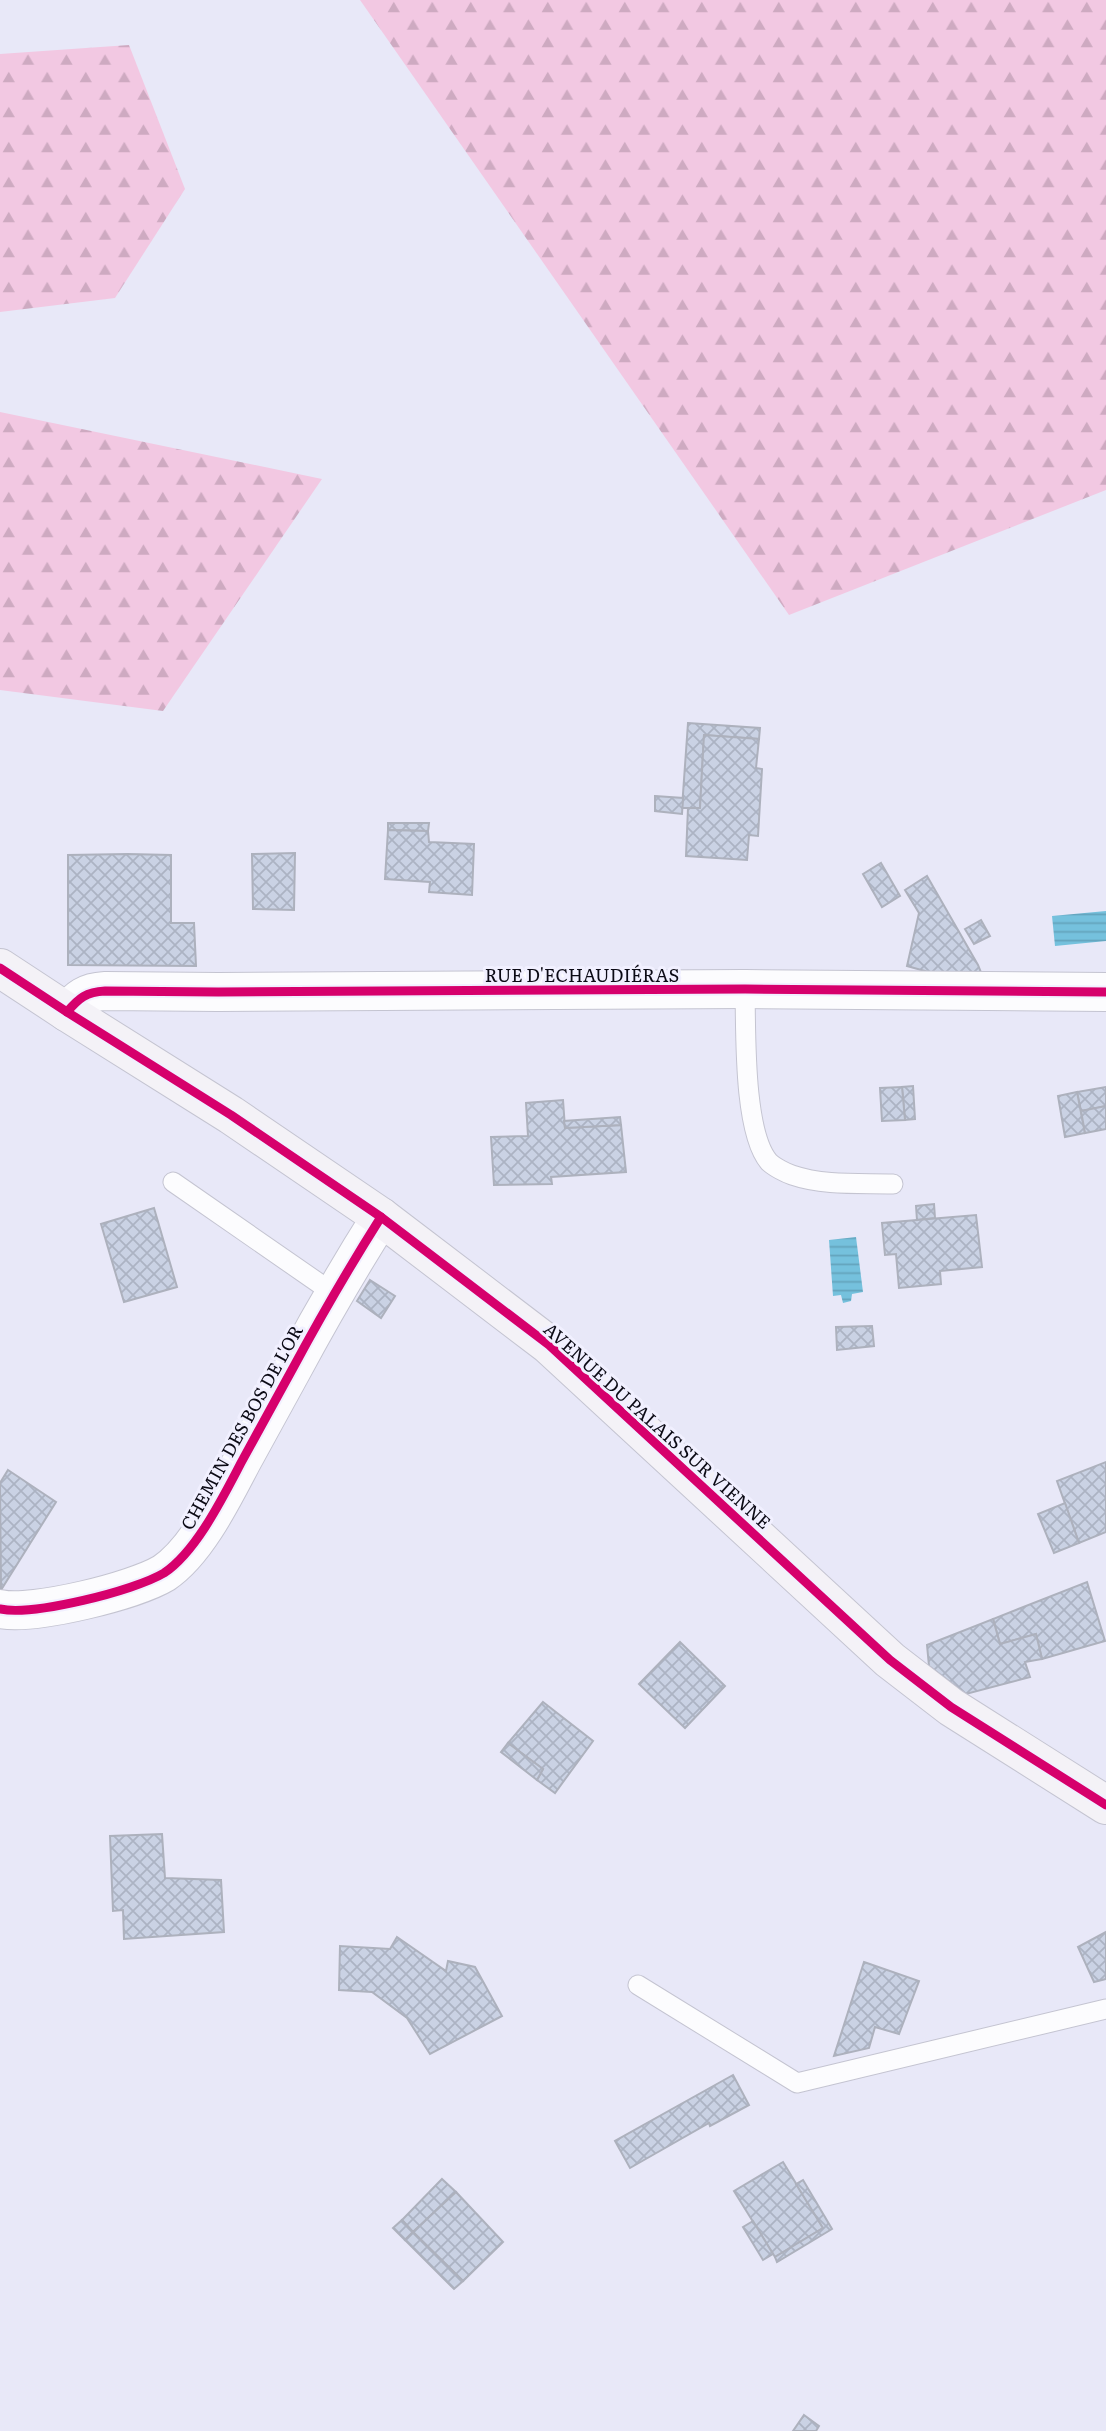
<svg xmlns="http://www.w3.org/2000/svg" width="1106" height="2431" font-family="Literata,serif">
<defs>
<pattern id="forest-firs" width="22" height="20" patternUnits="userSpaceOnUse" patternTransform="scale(1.75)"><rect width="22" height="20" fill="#f2c8e2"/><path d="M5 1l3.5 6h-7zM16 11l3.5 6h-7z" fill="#ceaac1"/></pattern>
<pattern id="water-rules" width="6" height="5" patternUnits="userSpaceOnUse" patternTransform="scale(1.75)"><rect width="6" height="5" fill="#75c1dd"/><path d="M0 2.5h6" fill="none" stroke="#64a4bd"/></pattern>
<pattern id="building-cross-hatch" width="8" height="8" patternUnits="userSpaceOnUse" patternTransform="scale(1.75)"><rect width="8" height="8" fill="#cad2e4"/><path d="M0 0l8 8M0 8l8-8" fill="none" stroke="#acb3c3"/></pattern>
</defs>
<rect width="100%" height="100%" fill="#e8e8f8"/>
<!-- forest -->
<g fill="url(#forest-firs)">
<polygon points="360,0 1106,0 1106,490 789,615"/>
<polygon points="129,45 185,189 115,298 0,312 0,54"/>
<polygon points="0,412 322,479 163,711 0,690"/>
</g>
<!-- water -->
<g fill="url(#water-rules)">
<polygon points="1106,911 1106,941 1055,946 1052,916"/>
<polygon points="856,1237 863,1292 852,1294 851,1301 843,1303 841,1295 833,1296 829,1240"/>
</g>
<!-- building -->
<g fill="url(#building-cross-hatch)" stroke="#adb1bd" stroke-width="2">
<polygon points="688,723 760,728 759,739 704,735 700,808 682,808"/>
<polygon points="704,735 759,739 756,768 762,769 758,836 749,835 747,860 686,856 688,808 700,808"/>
<polygon points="655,796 683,798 682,814 655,811"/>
<polygon points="388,823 429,823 428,831 388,830"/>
<polygon points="388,830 428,831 429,842 474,844 472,895 429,892 430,882 385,879"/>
<polygon points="295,853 294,910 253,909 252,854"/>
<polygon points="128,854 171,855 171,923 194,923 196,966 68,965 68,855"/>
<polygon points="881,863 900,896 882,907 863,874"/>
<polygon points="927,876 978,965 982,975 932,973 907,966 919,913 905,890"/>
<polygon points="981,920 990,936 974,944 965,929"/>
<polygon points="913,1086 915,1119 905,1120 902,1087"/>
<polygon points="902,1087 905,1120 882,1121 880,1088"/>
<polygon points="1106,1087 1106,1106 1081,1111 1077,1092"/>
<polygon points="1077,1092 1085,1133 1065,1137 1058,1096"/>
<polygon points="563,1100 565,1128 621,1125 626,1172 551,1177 552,1184 494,1185 491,1137 528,1136 526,1103"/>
<polygon points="1106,1106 1106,1129 1085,1133 1081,1111"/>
<polygon points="620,1117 621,1125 565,1128 564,1121"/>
<polygon points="934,1204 935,1218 917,1220 916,1206"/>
<polygon points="154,1208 177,1287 124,1302 101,1224"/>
<polygon points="976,1215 982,1267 940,1271 941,1284 899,1288 896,1254 885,1255 882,1223"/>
<polygon points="370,1280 395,1296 381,1318 357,1301"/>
<polygon points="872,1326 874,1346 837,1350 836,1327"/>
<polygon points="1106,1462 1106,1532 1079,1543 1057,1481"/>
<polygon points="8,1470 56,1502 1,1590 0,1483"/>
<polygon points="1065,1503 1079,1543 1054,1553 1038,1514"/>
<polygon points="1087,1582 1105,1641 1042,1659 1036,1634 1000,1644 993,1619"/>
<polygon points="993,1619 1000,1644 1036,1634 1042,1659 1025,1662 1030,1677 966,1694 929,1666 927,1645"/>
<polygon points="680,1642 725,1686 685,1728 639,1684"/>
<polygon points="543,1702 593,1741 555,1793 537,1780 543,1769 508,1743"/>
<polygon points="508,1743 543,1769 537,1780 501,1752"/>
<polygon points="162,1834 165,1878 221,1880 224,1932 124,1939 123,1910 113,1911 110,1836"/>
<polygon points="1106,1932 1106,1979 1094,1982 1078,1947"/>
<polygon points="397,1937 446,1971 448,1961 475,1967 502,2016 430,2054 407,2018 372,1992 339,1990 340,1946 390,1949"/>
<polygon points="864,1962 919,1981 899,2034 875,2027 869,2048 834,2056"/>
<polygon points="733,2075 749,2105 710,2126 709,2123 630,2168 615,2141"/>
<polygon points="783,2162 823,2228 775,2257 734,2191"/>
<polygon points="442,2179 456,2192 413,2232 402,2220"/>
<polygon points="803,2180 832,2229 777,2262 775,2257 823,2228 796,2184"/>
<polygon points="456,2192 503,2242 463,2281 413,2232"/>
<polygon points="402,2220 413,2232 405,2240 393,2228"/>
<polygon points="753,2221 773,2254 763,2260 743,2227"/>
<polygon points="413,2232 463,2281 454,2289 405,2240"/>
<polygon points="804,2415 819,2426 816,2431 793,2431"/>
</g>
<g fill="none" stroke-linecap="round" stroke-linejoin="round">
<!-- service casing -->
<g stroke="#c4c4d1" stroke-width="21">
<g id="service">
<path d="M745 989C746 1029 743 1132 769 1162 774 1167 786 1173 792 1175 824 1186 860 1183 893 1184"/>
<polyline points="173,1182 333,1293"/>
<polyline points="638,1985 797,2083 1106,2009"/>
</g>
</g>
<!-- minor casing -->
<g stroke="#c4c4d1" stroke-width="40">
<g id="minor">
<path d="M67 1012C79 998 86 992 105 991L218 992 745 989 1106 992"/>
<path d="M0 1609C33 1616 134 1591 164 1573 197 1551 224 1495 242 1461 259 1430 276 1399 293 1368 321 1316 350 1266 381 1217"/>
</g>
</g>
<!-- secondary casing -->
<g stroke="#c4c4d1" stroke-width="40">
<polyline id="secondary" points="0,968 67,1012 231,1115 381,1217 549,1345 890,1660 951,1707 1106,1805"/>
</g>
<!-- service -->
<use href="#service" stroke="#fcfcfe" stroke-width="19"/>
<!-- minor -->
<use href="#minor" stroke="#fcfcfe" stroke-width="38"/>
<!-- secondary -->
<use href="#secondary" stroke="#f4f2f7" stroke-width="38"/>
<!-- cycleway casing -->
<g stroke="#f1f0ff" stroke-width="13">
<g id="cycleway">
<polyline points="0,968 67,1012 231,1115 381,1217 549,1345 890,1660 951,1707 1106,1805"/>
<path d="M67 1012C79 998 86 992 105 991L218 992 745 989 1106 992"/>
<path d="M0 1609C33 1616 134 1591 164 1573 197 1551 224 1495 242 1461 259 1430 276 1399 293 1368 321 1316 350 1266 381 1217"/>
</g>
</g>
<!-- cycleway -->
<use href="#cycleway" stroke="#d6006c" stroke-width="9"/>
</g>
<g text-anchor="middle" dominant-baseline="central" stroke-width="6" stroke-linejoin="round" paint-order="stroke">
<!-- street labels -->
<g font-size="18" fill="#0b0a15" stroke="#f1f0ff">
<text x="582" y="974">RUE D'ECHAUDIÉRAS</text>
<text transform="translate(658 1425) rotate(42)">AVENUE DU PALAIS SUR VIENNE</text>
<text transform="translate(241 1427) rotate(-61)">CHEMIN DES BOS DE L'OR</text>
</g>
</g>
</svg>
